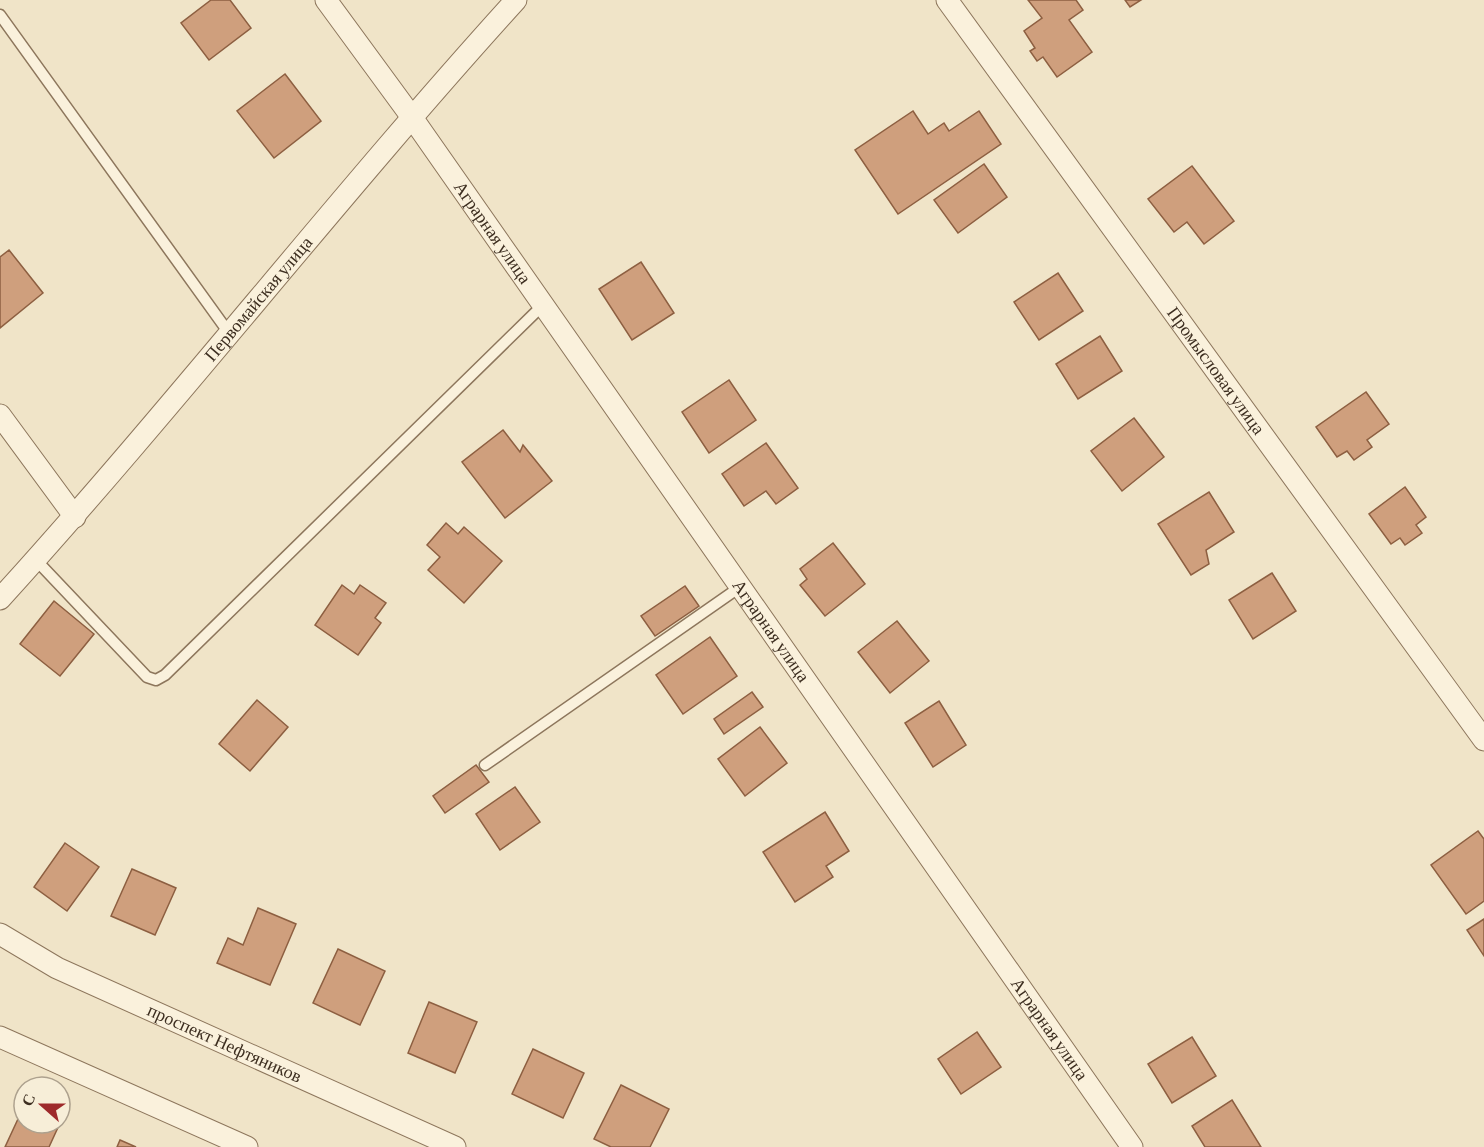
<svg xmlns="http://www.w3.org/2000/svg" width="1484" height="1147" font-family="'Crimson Pro',serif">
<rect width="100%" height="100%" fill="#f0e4c8"/>
<!-- building -->
<g fill="#cf9f7d" stroke="#8d5f41" stroke-width="1.5">
<polygon points="211,0 230,0 251,28 209,60 181,23"/>
<polygon points="1028,0 1076,0 1083,10 1069,20 1092,52 1057,77 1043,57 1037,61 1030,51 1035,48 1024,31 1042,18"/>
<polygon points="1125,0 1141,0 1130,7"/>
<polygon points="285,74 321,121 274,158 237,111"/>
<polygon points="913,111 928,134 944,123 949,131 979,111 1001,144 898,214 855,150"/>
<polygon points="984,164 1007,197 958,233 934,200"/>
<polygon points="1192,166 1234,221 1204,244 1187,222 1174,232 1148,199"/>
<polygon points="9,250 43,293 0,328 0,257"/>
<polygon points="641,262 674,313 632,340 599,289"/>
<polygon points="1058,273 1083,311 1039,340 1014,302"/>
<polygon points="1100,336 1122,371 1078,399 1056,364"/>
<polygon points="729,380 756,420 709,453 682,412"/>
<polygon points="1366,392 1389,424 1367,440 1372,447 1354,460 1347,451 1337,457 1316,427"/>
<polygon points="1134,418 1164,457 1122,491 1091,451"/>
<polygon points="503,430 520,452 523,445 552,481 505,518 462,462"/>
<polygon points="766,443 798,488 776,504 766,491 744,506 722,474"/>
<polygon points="1405,487 1426,517 1416,525 1422,533 1405,545 1400,538 1391,544 1369,514"/>
<polygon points="1209,492 1234,532 1206,550 1209,564 1191,575 1158,524"/>
<polygon points="446,523 458,534 464,527 502,561 464,603 428,570 440,557 427,545"/>
<polygon points="833,543 865,584 825,616 800,585 807,579 800,569"/>
<polygon points="1272,573 1296,611 1253,639 1229,600"/>
<polygon points="342,585 354,594 360,585 386,603 375,618 381,623 358,655 315,625"/>
<polygon points="685,586 699,606 655,636 641,616"/>
<polygon points="54,601 94,634 60,676 20,644"/>
<polygon points="897,621 929,661 890,693 858,652"/>
<polygon points="710,637 737,676 683,714 656,675"/>
<polygon points="752,692 763,707 724,734 714,719"/>
<polygon points="257,700 288,727 250,771 219,744"/>
<polygon points="939,701 966,745 933,767 905,723"/>
<polygon points="760,727 787,763 745,796 718,759"/>
<polygon points="476,765 489,782 445,813 433,796"/>
<polygon points="515,787 540,822 500,850 476,814"/>
<polygon points="825,812 849,851 826,866 833,877 795,902 763,852"/>
<polygon points="1478,831 1484,839 1484,901 1466,914 1431,865"/>
<polygon points="65,843 99,867 67,911 34,887"/>
<polygon points="132,869 176,888 155,935 111,916"/>
<polygon points="258,908 296,924 270,985 217,963 228,938 243,945"/>
<polygon points="1484,919 1484,956 1467,930"/>
<polygon points="338,949 385,971 360,1025 313,1003"/>
<polygon points="429,1002 477,1022 455,1073 408,1053"/>
<polygon points="977,1032 1001,1067 961,1094 938,1059"/>
<polygon points="1192,1037 1216,1076 1172,1103 1148,1064"/>
<polygon points="533,1049 584,1073 563,1118 512,1094"/>
<polygon points="621,1085 669,1109 650,1147 611,1147 594,1139"/>
<polygon points="1232,1100 1261,1147 1205,1147 1192,1126"/>
<polygon points="24,1106 24,1123 60,1123 49,1147 5,1147"/>
<polygon points="120,1140 136,1147 117,1147"/>
</g>
<g fill="none" stroke-linecap="round" stroke-linejoin="round">
<!-- lane casing -->
<g stroke="#8d765c" stroke-width="13">
<g id="lane">
<polyline points="0,15 229,333"/>
<polyline points="36,560 147,677 156,680 165,675 543,305"/>
<polyline points="485,765 740,587"/>
</g>
</g>
<!-- street casing -->
<g stroke="#8d765c" stroke-width="23">
<g id="street">
<path id="s1" d="M326 0 411 116 1132 1147"/>
<path id="s2" d="M947 0 1484 740"/>
<polyline points="0,415 75,517"/>
<path id="s3" d="M0 599C177 404 339 195 516 0"/>
<path id="s4" d="M0 934 57 968 455 1147"/>
<polyline points="0,1037 247,1147"/>
</g>
</g>
<!-- lane -->
<use href="#lane" stroke="#faf1dc" stroke-width="10"/>
<!-- street -->
<use href="#street" stroke="#faf1dc" stroke-width="21"/>
</g>
<g text-anchor="middle" dominant-baseline="central" stroke-width="6" stroke-linejoin="round" paint-order="stroke">
<!-- street labels -->
<g font-size="18" fill="#3d2e20" stroke="#f7eed8">
<text stroke="none"><textPath href="#s1" startOffset="286">Аграрная улица</textPath></text>
<text stroke="none"><textPath href="#s3" startOffset="396">Первомайская улица</textPath></text>
<text stroke="none"><textPath href="#s2" startOffset="458">Промысловая улица</textPath></text>
<text stroke="none"><textPath href="#s1" startOffset="772">Аграрная улица</textPath></text>
<text stroke="none"><textPath href="#s1" startOffset="1258">Аграрная улица</textPath></text>
<text stroke="none"><textPath href="#s4" startOffset="250">проспект Нефтяников</textPath></text>
</g>
</g>
<!-- north arrow -->
<g transform="translate(42 1105) rotate(291)"><circle r="28" fill="#f7eed8" stroke="#ada18e" stroke-width="1.5"/>
<path d="M0-4.5L10 22L0 15L-10 22Z" fill="#9e2a2b"/>
<text y="-9" font-size="16" font-weight="bold" text-anchor="middle" fill="#3d2e20">С</text>
</g>
</svg>
